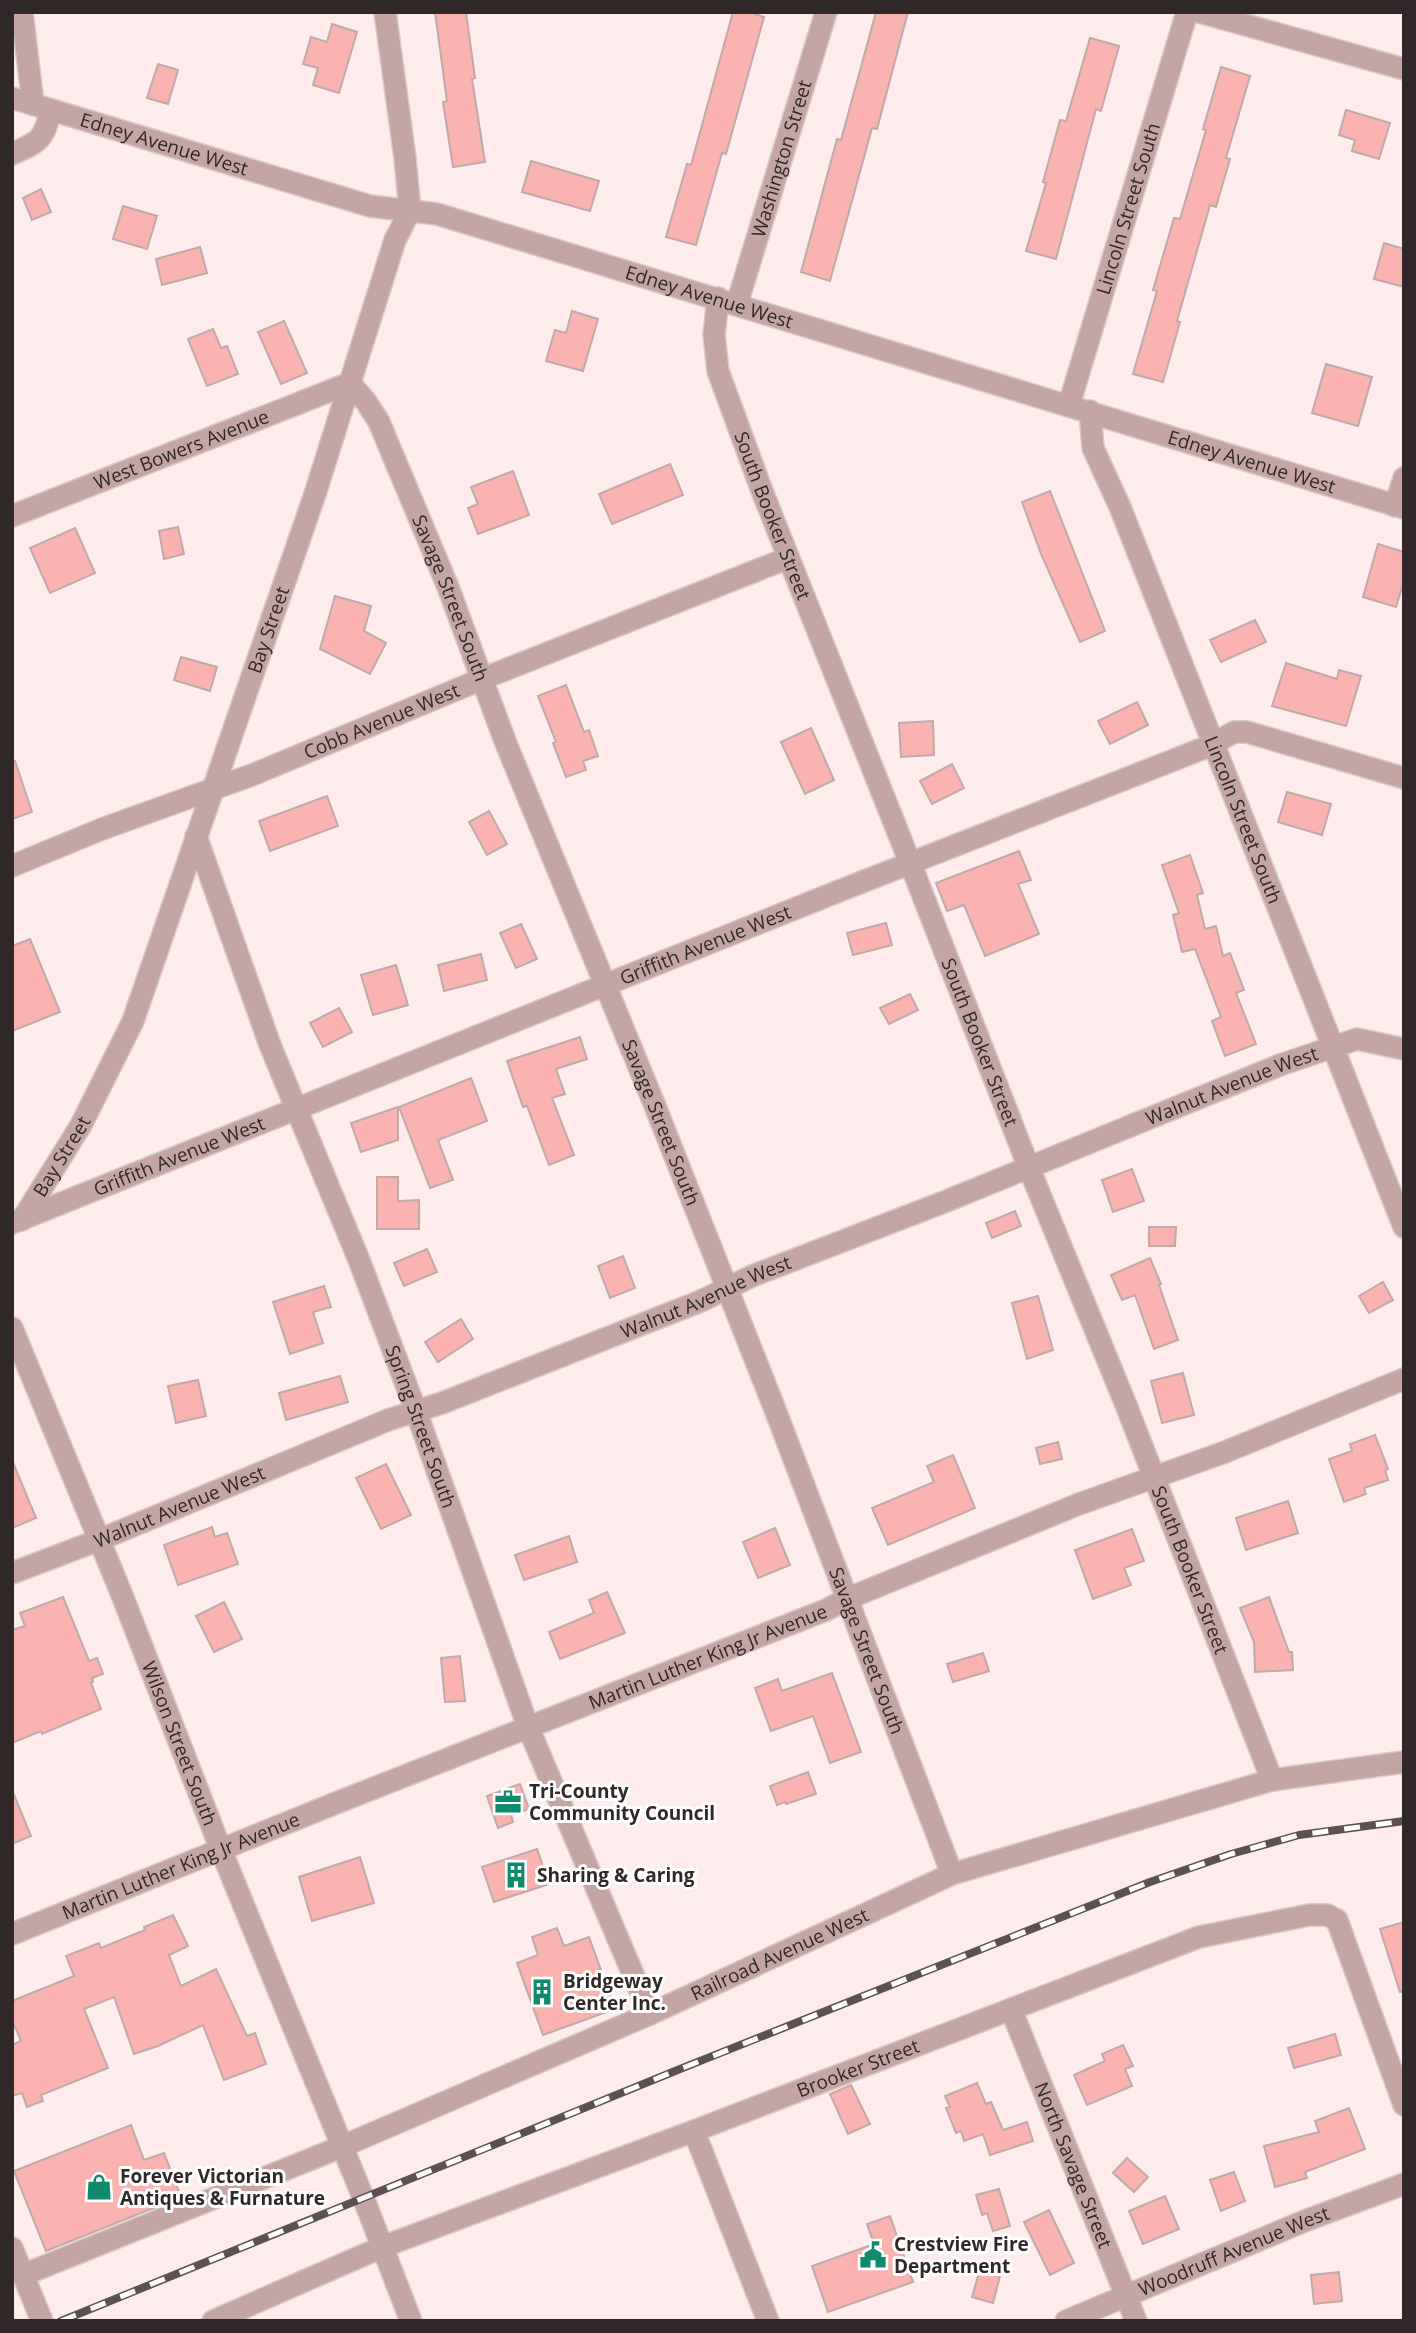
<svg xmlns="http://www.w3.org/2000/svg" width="1416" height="2333" font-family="'Open Sans',sans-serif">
<rect width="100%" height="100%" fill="#fdeceb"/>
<!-- building -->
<g fill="#fab2b0" stroke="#beaaa9" stroke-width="2">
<polygon points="435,12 466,12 475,78 472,79 485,162 453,167 443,102 447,101"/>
<polygon points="733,12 749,12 764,17 726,154 722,153 696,245 666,237 687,164 691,165"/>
<polygon points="876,12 908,12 877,129 872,128 830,281 801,272 837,139 841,140"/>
<polygon points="332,24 357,32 339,93 313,85 318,68 303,64 311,37 327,42"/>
<polygon points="1090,38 1119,46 1101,111 1096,109 1056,259 1026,251 1046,183 1043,182 1060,120 1066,121"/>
<polygon points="158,64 178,70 168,104 147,98"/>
<polygon points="1221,67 1250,76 1226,158 1230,159 1216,207 1210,205 1177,321 1180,322 1163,382 1133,374 1157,291 1153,290 1174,218 1180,219 1206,130 1203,129"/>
<polygon points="1346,110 1390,123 1379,159 1352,151 1355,140 1339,135"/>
<polygon points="531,161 599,181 590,211 522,192"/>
<polygon points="41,189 51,212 32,220 23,198"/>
<polygon points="123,206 157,216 147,249 113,239"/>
<polygon points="1384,243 1404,249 1404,287 1374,279"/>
<polygon points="200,247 207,273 162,285 156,259"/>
<polygon points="572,311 598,319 583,371 546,361 555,330 566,333"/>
<polygon points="284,321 307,373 281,384 258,332"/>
<polygon points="213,329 221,348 227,346 238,374 207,386 188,339"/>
<polygon points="1326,364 1372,377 1358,426 1312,413"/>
<polygon points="670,464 683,495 612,524 599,494"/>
<polygon points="513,471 529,515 478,534 468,508 478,504 471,487"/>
<polygon points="1050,491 1105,631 1080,642 1041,554 1022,502"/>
<polygon points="178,527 184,554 164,559 159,531"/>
<polygon points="75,528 95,573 50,593 30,548"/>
<polygon points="1378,544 1404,552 1404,581 1396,607 1363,597"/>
<polygon points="335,596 371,606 364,631 386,643 370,674 320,649"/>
<polygon points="1255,620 1266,642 1221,662 1210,640"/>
<polygon points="181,657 217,667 210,691 174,680"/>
<polygon points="1286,663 1337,679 1339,670 1361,676 1346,726 1272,706"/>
<polygon points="566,685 584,732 589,730 598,756 583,761 586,770 566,777 553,743 556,742 538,696"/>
<polygon points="1137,702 1148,725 1110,744 1098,721"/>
<polygon points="933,721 934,755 901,757 899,723"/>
<polygon points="811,728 834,780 805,794 781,742"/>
<polygon points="12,761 15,761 32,812 12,819"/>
<polygon points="952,764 964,788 932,804 920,781"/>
<polygon points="1287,792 1331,804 1322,835 1278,822"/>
<polygon points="327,796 338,826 270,851 259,821"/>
<polygon points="489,811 507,844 487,855 469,822"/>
<polygon points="1019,851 1031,880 1018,884 1039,934 985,956 964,905 947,911 936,883"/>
<polygon points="1190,855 1203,893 1197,895 1205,929 1216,926 1223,956 1230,953 1244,990 1236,993 1256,1044 1225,1056 1212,1021 1221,1017 1195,949 1182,952 1173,915 1179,913 1162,865"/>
<polygon points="886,923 892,945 853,955 847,933"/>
<polygon points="521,924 537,959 516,968 500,933"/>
<polygon points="30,939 60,1012 12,1031 12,946"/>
<polygon points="481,954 487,980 444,991 438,965"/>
<polygon points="396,965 408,1005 373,1015 361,975"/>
<polygon points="910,994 918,1010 889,1024 880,1008"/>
<polygon points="339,1008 352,1032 323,1047 310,1023"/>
<polygon points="580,1037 587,1059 556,1069 565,1094 552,1098 574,1155 549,1165 527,1106 523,1107 507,1061"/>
<polygon points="471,1078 487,1121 438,1140 453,1180 430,1188 399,1107"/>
<polygon points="398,1107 398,1140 361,1152 351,1123"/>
<polygon points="1132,1169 1144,1201 1113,1212 1102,1180"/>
<polygon points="377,1177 398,1177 398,1201 419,1200 419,1229 377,1229"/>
<polygon points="1015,1211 1021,1226 992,1238 986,1223"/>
<polygon points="1149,1227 1176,1227 1175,1246 1149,1246"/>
<polygon points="427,1249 437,1272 404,1286 394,1263"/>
<polygon points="623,1256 635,1288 610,1298 598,1266"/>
<polygon points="1150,1258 1161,1284 1159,1285 1178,1340 1154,1349 1135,1295 1122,1300 1111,1275"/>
<polygon points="1383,1282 1393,1300 1369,1313 1359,1296"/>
<polygon points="324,1286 331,1307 313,1312 323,1343 290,1354 273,1302"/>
<polygon points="1038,1296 1053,1350 1027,1359 1012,1303"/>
<polygon points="461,1319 473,1339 438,1362 425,1342"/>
<polygon points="1183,1373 1194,1415 1162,1423 1151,1381"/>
<polygon points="340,1376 348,1402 286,1420 279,1393"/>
<polygon points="198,1380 206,1416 176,1423 168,1386"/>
<polygon points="1375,1435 1388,1469 1385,1470 1388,1480 1364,1488 1366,1494 1344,1502 1329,1459 1352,1451 1350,1444"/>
<polygon points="1058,1442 1062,1459 1040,1464 1036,1448"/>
<polygon points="953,1455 975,1508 888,1545 872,1508 934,1482 927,1466"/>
<polygon points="12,1460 36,1518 12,1528"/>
<polygon points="386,1464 411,1515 381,1529 356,1478"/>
<polygon points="1288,1501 1298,1533 1246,1550 1236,1518"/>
<polygon points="212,1527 215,1537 227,1533 238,1564 178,1585 164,1545"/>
<polygon points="775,1528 790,1565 758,1578 743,1542"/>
<polygon points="1132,1529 1144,1561 1124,1568 1131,1585 1093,1599 1075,1550"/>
<polygon points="569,1536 577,1562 524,1580 515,1555"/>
<polygon points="607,1592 625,1633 560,1659 549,1632 594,1613 589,1600"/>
<polygon points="63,1597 89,1661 97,1658 103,1674 92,1678 93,1682 91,1683 101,1709 42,1734 41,1731 12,1743 12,1630 25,1626 20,1613"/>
<polygon points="1269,1597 1289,1652 1292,1652 1293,1670 1255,1672 1254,1642 1240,1608"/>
<polygon points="224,1602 242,1639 214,1652 196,1616"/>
<polygon points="983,1653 989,1671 953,1682 947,1664"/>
<polygon points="460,1656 465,1701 445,1702 441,1658"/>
<polygon points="832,1673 861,1752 830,1763 813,1716 771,1731 755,1688 778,1679 782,1691"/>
<polygon points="808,1772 816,1794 786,1804 785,1802 777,1805 770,1786"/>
<polygon points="520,1784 529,1809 511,1815 513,1822 498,1828 487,1796"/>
<polygon points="12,1790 31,1836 12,1844"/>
<polygon points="537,1849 549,1884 494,1902 482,1867"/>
<polygon points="360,1857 374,1903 312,1921 299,1877"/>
<polygon points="173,1915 188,1946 169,1955 181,1986 216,1969 247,2036 255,2033 266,2064 224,2080 203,2025 158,2046 134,2054 114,1997 84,2009 108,2068 41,2095 43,2101 27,2107 22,2093 12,2096 12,2045 21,2041 12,2020 12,2001 74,1976 66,1956 99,1943 101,1948 145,1930 144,1927"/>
<polygon points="1404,1922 1404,1991 1400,1992 1380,1929"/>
<polygon points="557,1928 564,1946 589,1937 615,2009 543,2035 517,1963 538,1955 532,1937"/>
<polygon points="1335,2034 1341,2055 1294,2068 1288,2048"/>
<polygon points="1123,2045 1133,2066 1125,2069 1132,2086 1087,2105 1074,2075 1105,2061 1102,2054"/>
<polygon points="977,2083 986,2104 991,2102 1003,2130 1027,2122 1033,2141 990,2155 983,2134 964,2141 961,2131 956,2133 946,2108 950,2107 945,2096"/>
<polygon points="851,2085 870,2124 848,2134 830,2094"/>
<polygon points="1349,2108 1365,2149 1305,2172 1307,2178 1275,2187 1264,2146 1319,2132 1315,2121"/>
<polygon points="131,2125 144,2160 164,2153 181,2197 46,2251 14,2171"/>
<polygon points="1127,2158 1148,2177 1134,2192 1113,2173"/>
<polygon points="1234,2172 1245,2201 1221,2211 1210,2180"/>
<polygon points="999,2189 1010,2226 993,2231 987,2213 982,2215 976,2195"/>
<polygon points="1165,2196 1179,2229 1143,2244 1129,2211"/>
<polygon points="1049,2210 1074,2263 1050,2275 1024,2222"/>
<polygon points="890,2216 913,2282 828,2312 812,2266 874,2244 867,2224"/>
<polygon points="981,2266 1001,2272 993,2303 972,2297"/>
<polygon points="1339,2272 1342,2301 1314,2304 1311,2275"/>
</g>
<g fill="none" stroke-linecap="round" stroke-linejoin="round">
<!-- minor casing -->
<g stroke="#d8c9c8" stroke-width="24">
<g id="minor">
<polyline points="22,12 33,104"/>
<polyline points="1199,12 1404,69"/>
<path id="s1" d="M12 98 370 206 437 214 1404 508"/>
<path d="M12 154C41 141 43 140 51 110"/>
<path id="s2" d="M718 298 714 335 718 371 762 491 911 865 1029 1168 1126 1405 1272 1780"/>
<path id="s3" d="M737 304 826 12"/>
<path id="s4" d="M1069 405 1187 12"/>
<path id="s5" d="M1090 411 1093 448 1120 507 1404 1227"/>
<polyline points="1395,506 1404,478"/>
<path id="s6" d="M12 516 350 383 367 403 379 422 448 587 505 741 655 1106 776 1412 952 1874"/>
<path id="s7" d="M196 836 270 1045 359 1260 416 1411 528 1727 650 2014"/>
<path id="s8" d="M12 866 102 829 252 775 482 679 788 558"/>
<path id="s9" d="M22 1220 81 1125 133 1021 315 494 395 240 410 211 405 158 385 12"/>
<path id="s10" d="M12 1223 839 891 1212 745 1234 732H1247L1404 778"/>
<path id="s11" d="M12 1328 122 1595 221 1850 363 2197 411 2321"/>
<path id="s12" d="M12 1573 99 1540 388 1420 442 1403 701 1301 752 1276 944 1202 1280 1065 1357 1039 1404 1049"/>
<path id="s13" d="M12 1934 341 1801 826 1610 849 1598 1079 1504 1225 1452 1404 1379"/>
<path id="s14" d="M1011 2009 1136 2321"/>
<polyline points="694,2131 768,2321"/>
<path id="s15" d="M23 2275 341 2147 650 2014 952 1874 1272 1780 1404 1762"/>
<path id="s16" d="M213 2321 382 2247 694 2131 1199 1937 1309 1915H1327L1337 1920 1404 2105"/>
<path id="s17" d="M1066 2321 1307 2220 1404 2184"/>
</g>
</g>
<!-- tertiary casing -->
<g stroke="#d8c9c8" stroke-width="24">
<polyline id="tertiary" points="12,2248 42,2321"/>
</g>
<!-- minor -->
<use href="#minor" stroke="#c5a5a3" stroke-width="21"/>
<!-- tertiary -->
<use href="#tertiary" stroke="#c5a5a3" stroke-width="21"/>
<!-- rail casing -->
<g stroke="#5b5151" stroke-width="8">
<polyline id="rail" points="61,2321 685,2067 1150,1882 1231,1854 1299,1835 1404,1821"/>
</g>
<!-- rail -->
<use href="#rail" stroke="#fefefe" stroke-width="5" stroke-dasharray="16" stroke-linecap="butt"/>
</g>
<!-- icons -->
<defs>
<g id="office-bare" transform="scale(2.1)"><path d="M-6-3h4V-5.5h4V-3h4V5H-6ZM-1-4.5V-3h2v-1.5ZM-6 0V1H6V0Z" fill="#0f8a6d" stroke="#fefefe" stroke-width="2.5" paint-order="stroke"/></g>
<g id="building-bare" transform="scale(2.1)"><path d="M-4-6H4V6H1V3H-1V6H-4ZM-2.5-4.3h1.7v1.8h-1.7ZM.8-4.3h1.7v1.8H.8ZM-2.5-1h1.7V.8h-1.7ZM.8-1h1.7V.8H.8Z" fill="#0f8a6d" stroke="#fefefe" stroke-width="2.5" paint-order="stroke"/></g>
<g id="shop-bare" transform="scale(2.1)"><path d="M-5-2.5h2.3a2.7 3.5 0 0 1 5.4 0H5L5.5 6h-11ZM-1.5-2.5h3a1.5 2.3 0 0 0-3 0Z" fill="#0f8a6d" stroke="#fefefe" stroke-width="2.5" paint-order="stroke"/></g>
<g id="civic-bare" transform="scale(2.1)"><path d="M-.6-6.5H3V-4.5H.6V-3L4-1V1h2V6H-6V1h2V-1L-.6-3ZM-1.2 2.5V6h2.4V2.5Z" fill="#0f8a6d" stroke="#fefefe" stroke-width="2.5" paint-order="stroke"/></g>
</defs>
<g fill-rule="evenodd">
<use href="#office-bare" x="508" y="1802"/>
<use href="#building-bare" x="516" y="1875"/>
<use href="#building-bare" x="542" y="1992"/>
<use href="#shop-bare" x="99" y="2187"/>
<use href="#civic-bare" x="873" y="2255"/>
</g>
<g text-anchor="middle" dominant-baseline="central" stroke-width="6" stroke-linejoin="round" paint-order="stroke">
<!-- street labels -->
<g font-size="19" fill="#302828" stroke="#fefefe">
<text stroke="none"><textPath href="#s1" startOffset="159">Edney Avenue West</textPath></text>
<text stroke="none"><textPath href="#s3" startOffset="152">Washington Street</textPath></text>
<text stroke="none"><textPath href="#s4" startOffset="205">Lincoln Street South</textPath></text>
<text stroke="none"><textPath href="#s1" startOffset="726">Edney Avenue West</textPath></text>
<text stroke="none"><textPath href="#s6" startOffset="182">West Bowers Avenue</textPath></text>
<text stroke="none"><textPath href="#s1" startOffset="1293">Edney Avenue West</textPath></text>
<text stroke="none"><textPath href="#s2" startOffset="228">South Booker Street</textPath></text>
<text stroke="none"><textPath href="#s6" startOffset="602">Savage Street South</textPath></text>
<text stroke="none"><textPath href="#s9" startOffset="642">Bay Street</textPath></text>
<text stroke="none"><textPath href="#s8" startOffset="397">Cobb Avenue West</textPath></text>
<text stroke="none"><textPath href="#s5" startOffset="438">Lincoln Street South</textPath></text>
<text stroke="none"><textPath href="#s10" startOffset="747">Griffith Avenue West</textPath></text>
<text stroke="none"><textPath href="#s2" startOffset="794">South Booker Street</textPath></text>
<text stroke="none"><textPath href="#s12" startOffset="1314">Walnut Avenue West</textPath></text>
<text stroke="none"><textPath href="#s6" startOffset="1167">Savage Street South</textPath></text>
<text stroke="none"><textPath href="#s9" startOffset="75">Bay Street</textPath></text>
<text stroke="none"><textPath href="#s10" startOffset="180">Griffith Avenue West</textPath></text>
<text stroke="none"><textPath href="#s12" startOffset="747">Walnut Avenue West</textPath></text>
<text stroke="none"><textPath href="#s7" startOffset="632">Spring Street South</textPath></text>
<text stroke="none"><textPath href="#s12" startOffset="180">Walnut Avenue West</textPath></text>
<text stroke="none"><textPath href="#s2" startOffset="1362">South Booker Street</textPath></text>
<text stroke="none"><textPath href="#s6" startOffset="1734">Savage Street South</textPath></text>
<text stroke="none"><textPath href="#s13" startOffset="749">Martin Luther King Jr Avenue</textPath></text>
<text stroke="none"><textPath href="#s11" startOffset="448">Wilson Street South</textPath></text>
<text stroke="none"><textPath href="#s13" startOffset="182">Martin Luther King Jr Avenue</textPath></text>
<text stroke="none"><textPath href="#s15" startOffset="822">Railroad Avenue West</textPath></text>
<text stroke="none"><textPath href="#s16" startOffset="693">Brooker Street</textPath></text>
<text stroke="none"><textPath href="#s14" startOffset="168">North Savage Street</textPath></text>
<text stroke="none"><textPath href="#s17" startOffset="182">Woodruff Avenue West</textPath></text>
</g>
<!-- poi labels -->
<g font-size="19" font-weight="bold" fill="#302828" stroke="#fefefe" text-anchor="start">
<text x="529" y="1791">Tri-County<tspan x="529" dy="22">Community Council</tspan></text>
<text x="537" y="1875">Sharing &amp; Caring</text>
<text x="563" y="1981">Bridgeway<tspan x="563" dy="22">Center Inc.</tspan></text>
<text x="120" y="2176">Forever Victorian<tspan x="120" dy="22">Antiques &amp; Furnature</tspan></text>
<text x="894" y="2244">Crestview Fire<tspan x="894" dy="22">Department</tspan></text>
</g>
</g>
<!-- border -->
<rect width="1416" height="2333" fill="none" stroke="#302828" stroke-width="28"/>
</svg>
